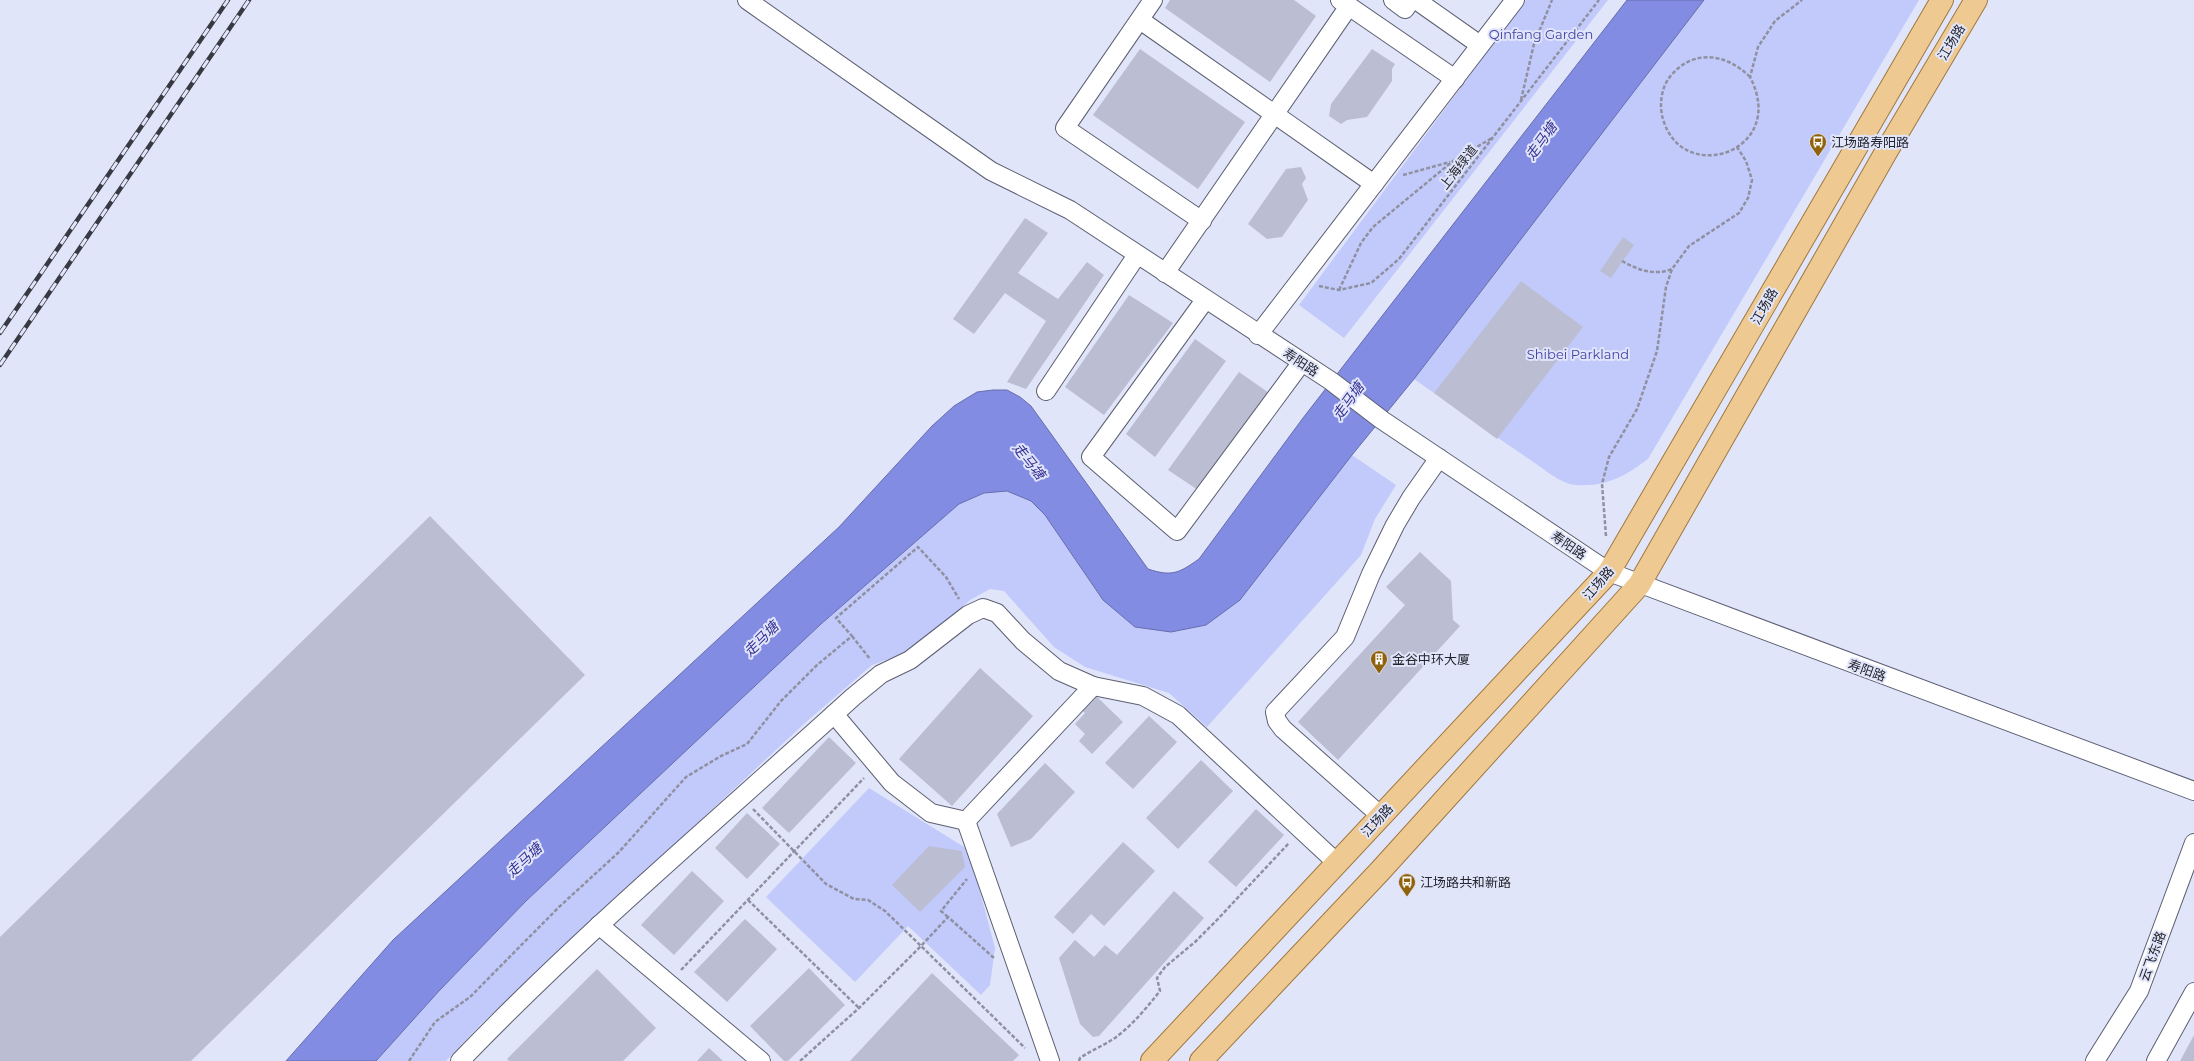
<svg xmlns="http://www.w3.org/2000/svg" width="2194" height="1061" font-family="Montserrat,'Noto Sans SC',sans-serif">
<rect width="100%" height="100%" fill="#e1e5fa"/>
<!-- green -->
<g fill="#c2cafb">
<polygon points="1526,0 1608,0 1344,338 1299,305"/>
<path d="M1704 0H1919L1648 459C1625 476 1607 487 1576 485 1562 485 1541 467 1529 459 1490 433 1453 406 1414 379Z"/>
<polygon points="1352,455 1396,485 1375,519 1361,555 1207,727 1169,693 1085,667 1054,647 1004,591 990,589 970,600 928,638 900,655 872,665 805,723 481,1024 446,1061 376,1061 439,991 526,901 821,624 959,504 984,493 1007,491 1031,501 1045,515 1103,600 1240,600"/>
<polygon points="869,788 969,850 995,948 990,985 981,995 908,926 855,982 766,897"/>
</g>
<!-- water -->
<path fill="#838ce3" stroke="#666dac" d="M1627 0H1704L1414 379 1352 455 1240 600 1206 625 1171 632 1135 627 1103 600 1045 515 1031 501 1007 491 984 493 959 504 821 624 526 901 439 991 376 1061H286L393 940 839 527 932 426 954 406 977 392 993 390H1007L1020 397 1031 406 1148 569C1172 577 1179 573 1199 559L1303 418Z"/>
<!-- building -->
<g fill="#bbbed2">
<polygon points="1170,0 1294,0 1316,16 1270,82 1165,8"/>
<polygon points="1140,49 1245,122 1198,189 1093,115"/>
<polygon points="1372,49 1395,64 1392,69 1392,81 1367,117 1347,120 1341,124 1329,116 1331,104"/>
<polygon points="1301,167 1306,178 1302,184 1308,200 1282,237 1267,239 1248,224 1286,169"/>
<polygon points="1025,218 1048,233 1018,273 1058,299 1087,262 1104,275 1026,389 1007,382 1046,321 1005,293 974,334 953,319"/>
<polygon points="1623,237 1634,245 1611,278 1600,271"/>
<polygon points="1521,281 1583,327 1497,439 1434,393"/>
<polygon points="1129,295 1173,323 1104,415 1065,387"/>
<polygon points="1195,339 1226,361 1155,457 1126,434"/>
<polygon points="1239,372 1269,393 1198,490 1168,470"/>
<polygon points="430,516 585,675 191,1061 0,1061 0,937"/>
<polygon points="1420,552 1451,581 1453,620 1460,626 1338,760 1298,722 1405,605 1386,587"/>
<polygon points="980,668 1033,716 952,806 899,759"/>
<polygon points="1094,694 1123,722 1092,754 1079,741 1085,734 1075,724 1085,713 1080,708"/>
<polygon points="1149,716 1177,742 1133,789 1105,763"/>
<polygon points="829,737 856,763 789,833 762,808"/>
<polygon points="1201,760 1233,791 1178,849 1146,818"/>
<polygon points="1045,763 1075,792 1031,839 1011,847 997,814"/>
<polygon points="1256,809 1284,835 1236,887 1208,862"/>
<polygon points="747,813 780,844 747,879 715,848"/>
<polygon points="1123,842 1155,871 1104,926 1091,914 1073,934 1054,917"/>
<polygon points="929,846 962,851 965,867 920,912 892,885"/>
<polygon points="692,871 724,901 674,955 641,925"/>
<polygon points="1174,891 1204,918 1099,1036 1093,1037 1080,1024 1059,958 1075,940 1094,957 1105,945 1117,955"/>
<polygon points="745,919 777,949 727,1002 694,972"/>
<polygon points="809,968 845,1005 788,1061 784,1061 750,1026"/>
<polygon points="597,969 656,1028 623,1061 509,1061 507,1059"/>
<polygon points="932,973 1019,1055 1013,1061 850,1061"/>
<polygon points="2194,1035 2194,1061 2180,1061"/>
<polygon points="709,1048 723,1061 697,1061"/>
</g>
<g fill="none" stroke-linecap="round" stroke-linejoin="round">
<!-- minor casing -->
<g stroke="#5c5f71" stroke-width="20">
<g id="minor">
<polyline points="747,0 991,171 1070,210 1331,381 1382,420 1609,572 2194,791"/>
<polyline points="1153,0 1065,128 1202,221"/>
<polyline points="1340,0 1455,79"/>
<polyline points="1393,0 1405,9 1411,0"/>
<polyline points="1416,0 1480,45"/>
<polyline points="1140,20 1374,184"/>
<polyline points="1165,273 1349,6"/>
<polyline points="1205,300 1091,457 1177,531 1302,362"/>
<polyline points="1258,335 1515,0"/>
<polyline points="1046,391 1137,255"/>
<polyline points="834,714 892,783 931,813 966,821"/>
<polyline points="1381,816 1283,729 1277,721 1275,712 1345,637 1371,574 1395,525 1411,498 1439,458"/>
<polyline points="966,821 1050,1061"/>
<polyline points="966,821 1093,686"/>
<polyline points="599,925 761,1061"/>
<path d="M460 1061C584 932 721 817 853 697L881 674 910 660 968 615 983 608 997 613 1023 641 1059 671 1093 686 1143 696 1178 715 1337 863"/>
<polyline points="2095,1061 2139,991 2194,843"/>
<polyline points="2156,1061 2194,992"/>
</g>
</g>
<!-- major casing -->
<g stroke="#9f783f" stroke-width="24">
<g id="major">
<polyline points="1152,1061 1609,572 1942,0"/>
<polyline points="1201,1061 1381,870 1639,585 1886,152 1976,0"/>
</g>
</g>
<!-- path -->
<g stroke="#8f91a1" stroke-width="2.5" stroke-dasharray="4 2" stroke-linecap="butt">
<path d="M1750 77C1726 53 1692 48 1669 78 1661 89 1659 106 1663 119 1682 187 1789 152 1750 77L1758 47 1775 21 1802 0"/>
<polyline points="1521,100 1534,44 1552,0"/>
<polyline points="1403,175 1450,162"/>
<path d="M1622 261C1638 270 1654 276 1672 269"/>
<polyline points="1319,286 1339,290 1371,283 1399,259 1599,0"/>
<polyline points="1339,290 1361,243 1373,227 1453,161 1492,138"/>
<polyline points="1606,536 1602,484 1609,457 1637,409 1657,351 1666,287 1672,269 1689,246 1739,213 1748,198 1752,180 1746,161 1737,147"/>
<polyline points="852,636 870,659"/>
<polyline points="753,809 826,884 854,899 868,900 885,911 921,946 948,917 994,958"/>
<polyline points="748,900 859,1008"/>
<polyline points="948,917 941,911 967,879"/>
<polyline points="681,970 864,778"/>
<polyline points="409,1061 435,1022 470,997 559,907 619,852 686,777 721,756 747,744 781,701 817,665 852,636 836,618 918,547 946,577 959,599"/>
<polyline points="800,1061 859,1008 921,946 1025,1048"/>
<path d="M1079 1061 1080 1058C1093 1049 1108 1044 1120 1034 1135 1022 1148 1006 1160 991L1157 978 1165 967 1195 942 1216 921 1289 843"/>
</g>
<!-- minor -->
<use href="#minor" stroke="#fff" stroke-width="18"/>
<!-- major -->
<use href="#major" stroke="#eeca92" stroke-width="22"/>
<!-- rail casing -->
<g stroke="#383942" stroke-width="4.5">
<g id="rail">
<polyline points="0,333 228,0"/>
<polyline points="0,365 249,0"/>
</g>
</g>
<!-- rail -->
<use href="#rail" stroke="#e1e5fa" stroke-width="3" stroke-dasharray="9" stroke-linecap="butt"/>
</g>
<!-- icons -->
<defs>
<g id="bus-pin" transform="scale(0.9)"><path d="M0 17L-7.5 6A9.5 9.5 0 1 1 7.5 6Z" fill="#90620c" stroke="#e1e5fa"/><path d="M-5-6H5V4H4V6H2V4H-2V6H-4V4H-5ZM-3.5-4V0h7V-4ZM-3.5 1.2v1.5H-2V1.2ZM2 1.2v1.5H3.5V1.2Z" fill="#fff"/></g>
<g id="building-pin" transform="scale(0.9)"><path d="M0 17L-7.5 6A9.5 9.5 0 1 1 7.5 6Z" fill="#90620c" stroke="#e1e5fa"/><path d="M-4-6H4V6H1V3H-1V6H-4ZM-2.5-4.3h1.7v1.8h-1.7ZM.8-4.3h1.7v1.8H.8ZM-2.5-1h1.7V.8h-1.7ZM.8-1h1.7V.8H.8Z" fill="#fff"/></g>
</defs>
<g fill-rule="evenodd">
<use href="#bus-pin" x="1818" y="142"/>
<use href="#building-pin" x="1379" y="659"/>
<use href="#bus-pin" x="1407" y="882"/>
</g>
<g text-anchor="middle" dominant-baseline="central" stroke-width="4" stroke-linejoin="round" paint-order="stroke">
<!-- park labels -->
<g font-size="13" fill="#4140a5" stroke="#e1e5fa">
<text x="1541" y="34">Qinfang Garden</text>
<text x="1578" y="354">Shibei Parkland</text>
</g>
<!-- street labels -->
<g font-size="13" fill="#23242c" stroke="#e1e5fa">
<text transform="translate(1951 42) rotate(-59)">江场路</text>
<text transform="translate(1458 167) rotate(-52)">上海绿道</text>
<text transform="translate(1764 306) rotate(-60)">江场路</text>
<text transform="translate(1301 362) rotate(33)">寿阳路</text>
<text transform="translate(1569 545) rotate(34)">寿阳路</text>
<text transform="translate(1598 583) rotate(-49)">江场路</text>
<text transform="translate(1867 670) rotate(20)">寿阳路</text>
<text transform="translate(1377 820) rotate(-47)">江场路</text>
<text transform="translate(2152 956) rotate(-70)">云飞东路</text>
</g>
<!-- poi labels -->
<g font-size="13" fill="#23242c" stroke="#e1e5fa" text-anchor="start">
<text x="1831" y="142">江场路寿阳路</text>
<text x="1392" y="659">金谷中环大厦</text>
<text x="1420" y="882">江场路共和新路</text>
</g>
<!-- water labels -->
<g font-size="14" font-style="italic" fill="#342f93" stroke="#e1e5fa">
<text transform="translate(1541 141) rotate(-54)">走马塘</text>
<text transform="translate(1348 401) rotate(-54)">走马塘</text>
<text transform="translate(1029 461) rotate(51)">走马塘</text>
<text transform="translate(761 639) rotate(-45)">走马塘</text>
<text transform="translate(524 860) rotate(-43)">走马塘</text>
</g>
</g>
</svg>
